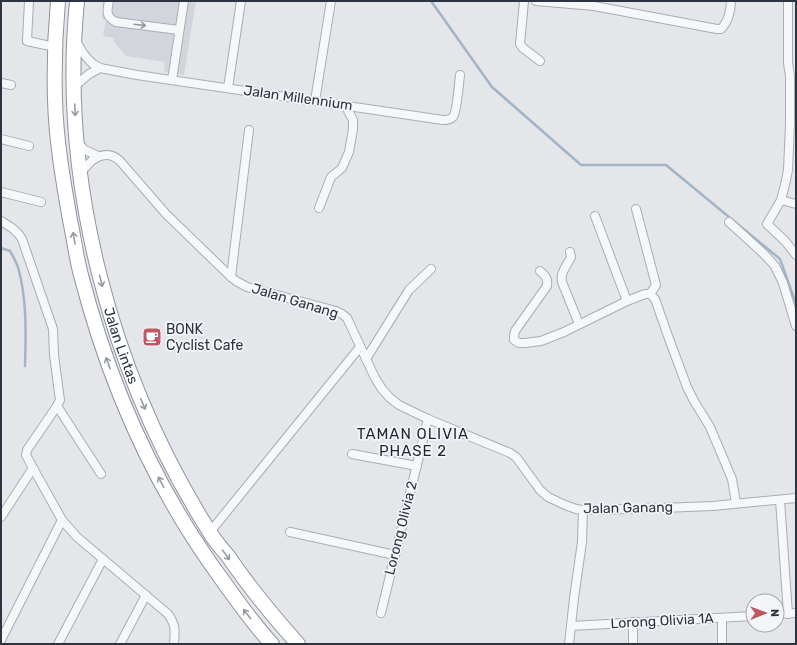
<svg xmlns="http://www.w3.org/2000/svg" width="797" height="645" font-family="Rubik,sans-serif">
<rect width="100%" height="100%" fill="#e4e6ea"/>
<!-- built -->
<polygon fill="#d2d6dc" points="104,1 196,1 184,75 164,72 165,62 126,56 114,42 114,38 103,36 106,20 102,19"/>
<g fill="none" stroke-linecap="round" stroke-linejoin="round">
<!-- stream -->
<g stroke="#a3b4c6" stroke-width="2.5">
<polyline points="431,1 492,87 581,165 666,165 780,259 796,304"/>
<path d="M1 248 10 251C13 256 16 262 18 267 27 299 26 333 25 366"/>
</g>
<!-- street casing -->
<g stroke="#a9adb4" stroke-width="10">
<g id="street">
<polyline points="29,1 27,41 55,47"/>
<path d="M109 1C107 11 105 16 116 22L179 30"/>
<polyline points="524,1 520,44 523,48 540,61"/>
<path d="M536 1 594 6 717 29H721C728 22 731 10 731 1"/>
<polyline points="788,1 788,63 790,76 790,124 788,170 785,185 781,200 767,224 785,241 796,255"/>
<path d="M76 41 83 53 88 59 93 64 100 68 137 75 443 120C447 120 450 120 453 117 457 112 459 83 460 75"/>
<polyline points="172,80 184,1"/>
<polyline points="1,83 11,85"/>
<polyline points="74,87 89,74 100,68"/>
<polyline points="228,88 241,1"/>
<polyline points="315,101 331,1"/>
<polyline points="1,139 29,146"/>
<polyline points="78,143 85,150 98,156"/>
<path d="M81 174C89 160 105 147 120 161L166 214 231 277 236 281 247 287 336 311 342 314 347 318 375 378 382 389 390 398 399 405 428 419 510 453 516 457 519 461 540 490 548 497 565 505 576 509 583 510 636 509 713 506 796 498"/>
<polyline points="1,192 41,202"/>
<polyline points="781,200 796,204"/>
<polyline points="319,208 331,177 342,168 349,152 353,129 353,120 345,105"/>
<polyline points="636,209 655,281 656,285 650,294"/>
<polyline points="595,216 627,301"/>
<path d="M1 221C9 226 17 230 22 239L53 329 54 355 59 393 60 400 57 406 27 450 26 455 33 468 62 520 77 537 103 559 58 644"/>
<polyline points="729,222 764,254 775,266 783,283 796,326"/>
<path d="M570 252 571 257C567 266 560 272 562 282L579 324"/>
<path d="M540 271C546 276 548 279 547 286L515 331 514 336V340L519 343H525L541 341 564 332 627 301 645 294H650L655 299 668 336 687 387 694 401 710 427 732 479 736 503"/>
<polyline points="231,277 249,130"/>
<polyline points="366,359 409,290 431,269"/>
<polyline points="57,406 101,474"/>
<polyline points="352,454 417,466"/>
<polyline points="780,500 788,614"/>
<polyline points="1,517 33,468"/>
<polyline points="210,532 360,347"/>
<polyline points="290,532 395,555"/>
<path d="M103 559 168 614C176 625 175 631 174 644"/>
<polyline points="381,613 428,419"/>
<polyline points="777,614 796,613"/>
<polyline points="633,622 633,644"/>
<polyline points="571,626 753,616"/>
<polyline points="1,640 62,520"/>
<polyline points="120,644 146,595"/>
<polyline points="569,644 574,598 582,542 583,510"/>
<polyline points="722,644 722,618"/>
</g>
</g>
<!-- highway casing -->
<g stroke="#8d94a0" stroke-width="16">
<g id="highway">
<path d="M58 1C55 34 54 66 55 99 56 140 63 180 70 220 74 238 76 257 81 275 109 384 156 490 223 581 238 602 254 625 272 644"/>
<path id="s1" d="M77 1C59 183 112 377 209 531 214 540 221 548 228 556 249 587 273 616 298 644"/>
</g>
</g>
<!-- street -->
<use href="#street" stroke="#f6f7f9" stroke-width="8"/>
<!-- highway -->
<use href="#highway" stroke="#fff" stroke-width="14"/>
</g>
<!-- one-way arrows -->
<defs><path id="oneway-shaft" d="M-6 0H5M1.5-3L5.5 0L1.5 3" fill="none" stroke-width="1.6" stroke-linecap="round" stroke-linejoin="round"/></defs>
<use stroke="#92969d" href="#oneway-shaft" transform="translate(140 25) rotate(7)"/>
<g stroke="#969aa0">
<use href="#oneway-shaft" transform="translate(75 110) rotate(87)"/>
<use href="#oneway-shaft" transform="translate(74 238) rotate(-101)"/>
<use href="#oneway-shaft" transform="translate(101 281) rotate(76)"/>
<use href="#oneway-shaft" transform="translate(108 363) rotate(-110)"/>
<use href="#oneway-shaft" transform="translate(143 404) rotate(67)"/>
<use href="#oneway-shaft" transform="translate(161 482) rotate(-117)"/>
<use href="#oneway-shaft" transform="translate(226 555) rotate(54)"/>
<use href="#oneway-shaft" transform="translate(247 614) rotate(-128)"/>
</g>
<!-- icons -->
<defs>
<g id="cafe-square" transform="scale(1)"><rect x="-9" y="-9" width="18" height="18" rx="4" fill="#c15765" stroke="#f4f5f8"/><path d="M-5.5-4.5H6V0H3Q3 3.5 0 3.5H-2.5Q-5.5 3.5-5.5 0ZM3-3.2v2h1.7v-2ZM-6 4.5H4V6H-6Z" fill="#fff"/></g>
</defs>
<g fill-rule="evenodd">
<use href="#cafe-square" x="152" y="337"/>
</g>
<g text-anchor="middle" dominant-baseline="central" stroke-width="3.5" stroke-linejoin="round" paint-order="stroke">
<!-- street labels -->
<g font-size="14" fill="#2d3441" stroke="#f4f5f8">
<text transform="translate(298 98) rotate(8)">Jalan Millennium</text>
<text transform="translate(295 301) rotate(17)">Jalan Ganang</text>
<text stroke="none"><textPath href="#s1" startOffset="350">Jalan Lintas</textPath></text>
<text transform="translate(628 508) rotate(-1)">Jalan Ganang</text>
<text transform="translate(401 528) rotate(-76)">Lorong Olivia 2</text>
<text transform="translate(662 621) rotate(-3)">Lorong Olivia 1A</text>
</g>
<!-- poi labels -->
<g font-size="14" fill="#2d3441" stroke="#f4f5f8" text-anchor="start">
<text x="166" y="329">BONK<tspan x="166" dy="16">Cyclist Cafe</tspan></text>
</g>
<!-- neighbourhood labels -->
<g font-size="15" letter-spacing="1" fill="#1f2532" stroke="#f4f5f8">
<text x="413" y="434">TAMAN OLIVIA<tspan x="413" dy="17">PHASE 2</tspan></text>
</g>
</g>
<!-- border -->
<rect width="797" height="645" fill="none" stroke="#2d3441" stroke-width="4"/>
<!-- north arrow -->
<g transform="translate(765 613) rotate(89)"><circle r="19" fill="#f4f5f8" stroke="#a4a8af"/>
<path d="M0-3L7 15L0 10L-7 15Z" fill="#c15765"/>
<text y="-6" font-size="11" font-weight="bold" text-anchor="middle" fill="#2d3441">N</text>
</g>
</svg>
